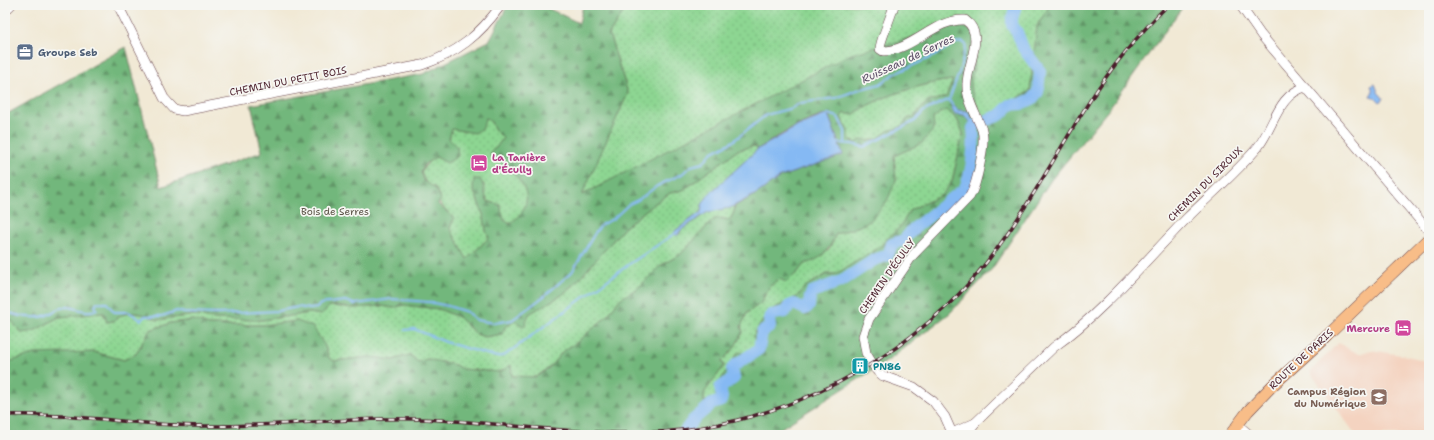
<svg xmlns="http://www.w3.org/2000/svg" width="1434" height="440" font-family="'Shantell Sans',sans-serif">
<defs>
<pattern id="grass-dots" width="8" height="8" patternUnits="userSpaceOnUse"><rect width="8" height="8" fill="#8dd692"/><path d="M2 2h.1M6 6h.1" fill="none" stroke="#7bb77e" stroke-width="1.8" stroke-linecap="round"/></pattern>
<pattern id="forest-firs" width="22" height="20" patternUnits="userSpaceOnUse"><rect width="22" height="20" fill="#72b77c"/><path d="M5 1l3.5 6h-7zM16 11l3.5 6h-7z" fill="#609466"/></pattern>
</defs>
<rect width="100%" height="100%" fill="#f6f6f2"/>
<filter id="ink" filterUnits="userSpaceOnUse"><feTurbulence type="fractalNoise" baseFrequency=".025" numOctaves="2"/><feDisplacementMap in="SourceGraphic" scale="8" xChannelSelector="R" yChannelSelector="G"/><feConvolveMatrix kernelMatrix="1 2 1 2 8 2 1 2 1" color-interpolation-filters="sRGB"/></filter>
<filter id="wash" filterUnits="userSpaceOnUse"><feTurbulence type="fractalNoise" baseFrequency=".012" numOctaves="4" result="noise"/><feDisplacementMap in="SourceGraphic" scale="16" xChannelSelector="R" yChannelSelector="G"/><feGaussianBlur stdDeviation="0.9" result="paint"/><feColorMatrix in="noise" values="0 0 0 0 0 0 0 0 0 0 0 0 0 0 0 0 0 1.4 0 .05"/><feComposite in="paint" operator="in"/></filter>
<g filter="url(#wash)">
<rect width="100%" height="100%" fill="#f1e9d5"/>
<!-- built -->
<polygon fill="#f4d3c0" points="1338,343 1359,354 1371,350 1407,356 1425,361 1429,357 1429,435 1356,435 1310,372"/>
<!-- grass -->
<g fill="url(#grass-dots)" stroke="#6c7a5e">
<polygon points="628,5 1050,5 1037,26 1030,91 982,119 970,87 966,28 957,25 581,195 628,93 609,34"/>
<path d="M953 80 946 97 927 102 914 117 907 119 901 127 888 131 877 139 856 143 849 139V133L841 117 844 113 853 115C873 98 927 82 953 80Z"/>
<polygon points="946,110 957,119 963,133 952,182 942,195 910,210 901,226 877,249 836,274 827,274 805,287 797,297 769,311 753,336 757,342 752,349 746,354 716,397 704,402 704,393 724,366 722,361 734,348 743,332 741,326 747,313 761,303 769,287 779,279 797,273 804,264 829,250 836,234 863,225 896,180 894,156 922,143 933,118"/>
<path d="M485 118 490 120 495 130 503 138 496 148 491 151C513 174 547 194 511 224L504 220 500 205 488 201 484 193V184L473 188 484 217 486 231 489 238 467 259 450 228 454 218C439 204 428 191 421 172L430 160 457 147 449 139 452 129Z"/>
<path d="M754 146 758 149 709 194 702 205 701 212 675 231 679 235 681 230 708 212 735 206 734 212 730 220 718 218 712 221 681 254 660 266 639 288 620 299 607 316 576 343 563 351 550 367 536 377 512 376 511 366 500 372 461 369 455 365 427 359 418 362 410 355 393 360 370 357 334 361 329 358 325 346 297 321 263 325H209L194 320 171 323 150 330 136 354 124 360 94 352 5 363V324L11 320 34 331 59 317 103 313 107 322C118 321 118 316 125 314 135 311 149 315 157 320L195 315 212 319 262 320 310 313 321 315 330 306 355 308 382 306 394 308 403 305 439 309 458 317 476 334 485 337 501 334 505 327 562 295 579 279 624 228 651 206 670 193 683 190 738 150Z"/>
</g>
<!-- forest -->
<path fill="url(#forest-firs)" stroke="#5e6b54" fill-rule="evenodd" d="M508 5H541L579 23 583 5H628L609 34 628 93 582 195 851 54 957 25 966 28 980 29 970 87 982 119 1030 91 1037 26 1050 5H1184L1109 109 1051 180 992 269 950 313 889 360 775 432 773 435H5V363L34 354 94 352 124 360 136 354 150 330 171 323 194 320 209 325H263L297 321 313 327 325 346 329 358 334 361 370 357 393 360 410 355 418 362 427 359 455 365 462 369 500 372 511 365 512 376 536 377 550 367 563 351 576 343 607 316 620 299 639 287 660 266 681 254 712 221 718 218 730 220 734 212 735 206 758 193 780 177 843 155 828 114C804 120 779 135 758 149L754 146 738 150 683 190 670 193 651 206 624 228 579 279 562 295 529 314 524 327 515 321 505 327 502 334 485 337 476 334 458 317 439 309 403 305 394 308 382 306 355 308 330 306 321 315 310 313 262 320 212 319 195 315 157 320C149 315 135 311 125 314 117 316 118 321 107 322L103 313 59 317 34 331 22 333 11 320 5 324V115L126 47 161 187 262 152 251 105 423 74 489 41ZM953 80 946 97 927 102 914 117 907 119 901 127 888 131 877 139 869 141 862 139 856 143 849 139V133L841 117 844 113 853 115C873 98 927 82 953 80ZM946 110 957 119 963 133 952 182 942 195 910 210 901 226 877 249 836 274H827L805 287 797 297 769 311 753 336 757 342 752 349 746 354 738 352 716 388V397L711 401 704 402V393L724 366 722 361 734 348 743 332 741 326 747 313 761 303 769 287 779 279 786 282 797 273 804 264C822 260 829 250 836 234L863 225 871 220 887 201 896 180 894 156 922 143 934 129 933 118ZM485 118 490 120 495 130 503 138 496 148 491 151V156L495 161 498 159C521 179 542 199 510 224L504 220 500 205 487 201C484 193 485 186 480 179H474L473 188 484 217 486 231 489 238 467 259 450 228 454 218 438 204 441 199 435 188 424 181 421 172 425 164 436 157 447 163 458 156 457 147 449 139 452 129 475 133 483 128Z"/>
<!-- water -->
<g fill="#85b9f3" stroke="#686c8f">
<polygon points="1375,84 1378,92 1384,99 1380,102 1376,98 1370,96 1373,91 1371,86"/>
<polygon points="954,106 958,110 968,111 974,121 972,124 964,115 955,114 951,107"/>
<polygon points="828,114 843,155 780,177 758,193 730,208 708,212 681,230 677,236 675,234 675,231 701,212 702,205 709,194 758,149 798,126"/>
</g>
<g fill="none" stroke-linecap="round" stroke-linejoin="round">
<!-- stream -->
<g stroke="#85b9f3" stroke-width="2">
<polyline points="828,114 838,117 845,131 845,143"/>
<polyline points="972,121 975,125"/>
<polyline points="836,143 852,144 864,147 915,121 924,111 948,100"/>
<path d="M5 311C16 316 36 320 47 315 55 312 58 307 67 307 77 307 87 315 97 309L95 306 97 303H107L114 312H129L141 320 145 316H162L177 311 184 313 218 314 277 311 298 307 310 309 317 308 320 304 345 301 355 304 392 299 429 302 448 306 467 312 476 320 494 323 512 320 543 297 572 272 595 233 602 224 613 219 629 204 638 200 657 186 682 174 691 166 703 163 711 153 732 142 766 115 792 108 800 103 836 98 857 90 880 84 894 74 936 55 956 43 963 42 966 45 960 70 949 100 954 108"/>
<polyline points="405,330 414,329 448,343 497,357 505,355 628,265 677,232"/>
</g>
<!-- river -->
<path stroke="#85b9f3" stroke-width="12" d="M682 435 693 420 712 404 721 401 722 397 720 388 734 378 732 369 734 366 759 349 762 332 770 327 769 319 771 315 785 312 789 306 794 304 805 309 809 306 810 297 812 292 842 281 874 260 888 255 892 244 904 240 913 229 964 189C972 177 975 143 973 128L975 125 1000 115 1010 105 1021 104 1032 99 1038 92 1040 71 1023 48 1017 32 1012 25V19L1016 5"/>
</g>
</g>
<g filter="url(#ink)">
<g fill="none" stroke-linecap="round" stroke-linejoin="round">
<!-- minor casing -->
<g stroke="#633d44" stroke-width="10">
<g id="minor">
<path d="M118 5 164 98 174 109 183 111 422 65C457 53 479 36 501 5"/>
<path d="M894 5C892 15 879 43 880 49L883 51C913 51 935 18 965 20 986 34 967 64 967 84 966 99 977 116 982 130 986 143 977 184 970 196L913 255 869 319 863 336 866 353 877 371 883 376 914 387 933 401 945 417 953 435"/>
<polyline points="1240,5 1261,35 1429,231"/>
<polyline points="5,11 11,5"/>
<path d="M975 423 1054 347C1102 313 1146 260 1187 218 1210 195 1238 171 1258 147 1274 127 1278 94 1306 87"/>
<polyline points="1238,425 1250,435"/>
<polyline points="952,433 975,423 966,435"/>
</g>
</g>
<!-- major casing -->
<g stroke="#633d44" stroke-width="12">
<polyline id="major" points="1230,435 1248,411 1272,386 1327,336 1429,238"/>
</g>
<!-- minor -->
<use href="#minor" stroke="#fff" stroke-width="9"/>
<!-- major -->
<use href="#major" stroke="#f8bd88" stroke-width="11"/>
<!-- rail casing -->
<g stroke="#4a1f2b" stroke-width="3.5">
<path id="rail" d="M5 415C71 413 136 425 201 426 274 427 346 417 418 419 489 421 558 433 628 433 747 434 862 386 948 305 1010 246 1045 170 1091 99 1113 65 1139 34 1168 5"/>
</g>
<!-- rail -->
<use href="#rail" stroke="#f6f6f2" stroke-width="2" stroke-dasharray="6" stroke-linecap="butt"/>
</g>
</g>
<!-- icons -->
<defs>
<g id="office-square" transform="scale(0.9)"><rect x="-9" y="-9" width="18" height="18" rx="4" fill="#5c6f8a" stroke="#f6f6f2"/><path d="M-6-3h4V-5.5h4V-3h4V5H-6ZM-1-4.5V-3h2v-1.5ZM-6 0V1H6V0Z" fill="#fff"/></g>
<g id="hotel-square" transform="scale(0.9)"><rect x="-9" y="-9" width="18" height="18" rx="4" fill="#d1479c" stroke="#f6f6f2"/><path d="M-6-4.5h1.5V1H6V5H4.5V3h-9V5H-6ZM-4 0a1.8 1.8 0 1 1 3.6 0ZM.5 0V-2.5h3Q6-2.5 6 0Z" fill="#fff"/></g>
<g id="building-square" transform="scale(0.9)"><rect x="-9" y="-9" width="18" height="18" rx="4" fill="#0f9aa8" stroke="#f6f6f2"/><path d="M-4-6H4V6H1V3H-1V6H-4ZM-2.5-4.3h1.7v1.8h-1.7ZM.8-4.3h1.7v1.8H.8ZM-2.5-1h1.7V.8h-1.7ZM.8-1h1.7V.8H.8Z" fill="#fff"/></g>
<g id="university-square" transform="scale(0.9)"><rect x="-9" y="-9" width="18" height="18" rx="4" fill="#8d6e63" stroke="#f6f6f2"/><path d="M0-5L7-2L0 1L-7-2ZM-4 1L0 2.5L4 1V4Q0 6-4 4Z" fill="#fff"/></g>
</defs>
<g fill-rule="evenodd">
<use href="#office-square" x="25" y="52"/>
<use href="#hotel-square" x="479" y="163"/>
<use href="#hotel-square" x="1403" y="328"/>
<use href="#building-square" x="860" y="366"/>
<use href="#university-square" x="1379" y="397"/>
</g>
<g text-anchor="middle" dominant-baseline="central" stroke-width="3.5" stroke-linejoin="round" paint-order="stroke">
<!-- service labels -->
<g font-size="10" font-weight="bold" fill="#4e5e75" stroke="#f6f6f2" text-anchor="start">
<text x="38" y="52">Groupe Seb</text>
</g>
<!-- street labels -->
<g font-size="10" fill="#4a1f2b" stroke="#f6f6f2">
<text transform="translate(288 81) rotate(-11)">CHEMIN DU PETIT BOIS</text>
<text transform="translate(1205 184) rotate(-45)">CHEMIN DU SIROUX</text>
<text transform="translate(887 276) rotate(-55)">CHEMIN D'ÉCULLY</text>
<text transform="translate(1301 359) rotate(-43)">ROUTE DE PARIS</text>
</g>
<!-- hotel labels -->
<g font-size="10" font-weight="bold" fill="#b23c85" stroke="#f6f6f2" text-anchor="start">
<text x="492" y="157">La Tanière<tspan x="492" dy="12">d'Écully</tspan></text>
<text x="1390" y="328" text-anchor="end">Mercure</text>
</g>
<!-- park labels -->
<g font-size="10" fill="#5e564a" stroke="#f6f6f2">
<text x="335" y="211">Bois de Serres</text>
</g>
<!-- culture labels -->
<g font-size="10" font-weight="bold" fill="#0d838f" stroke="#f6f6f2" text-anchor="start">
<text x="873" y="366">PN86</text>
</g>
<!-- education labels -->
<g font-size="10" font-weight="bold" fill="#785e54" stroke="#f6f6f2" text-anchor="end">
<text x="1366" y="391">Campus Région<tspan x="1366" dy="12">du Numérique</tspan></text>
</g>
<!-- water labels -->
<g font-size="11" font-style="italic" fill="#5c4d67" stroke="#f6f6f2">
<text transform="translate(908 59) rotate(-25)">Ruisseau de Serres</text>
</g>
</g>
<!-- margin -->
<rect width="1434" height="440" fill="none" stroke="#f6f6f2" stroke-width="20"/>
</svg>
